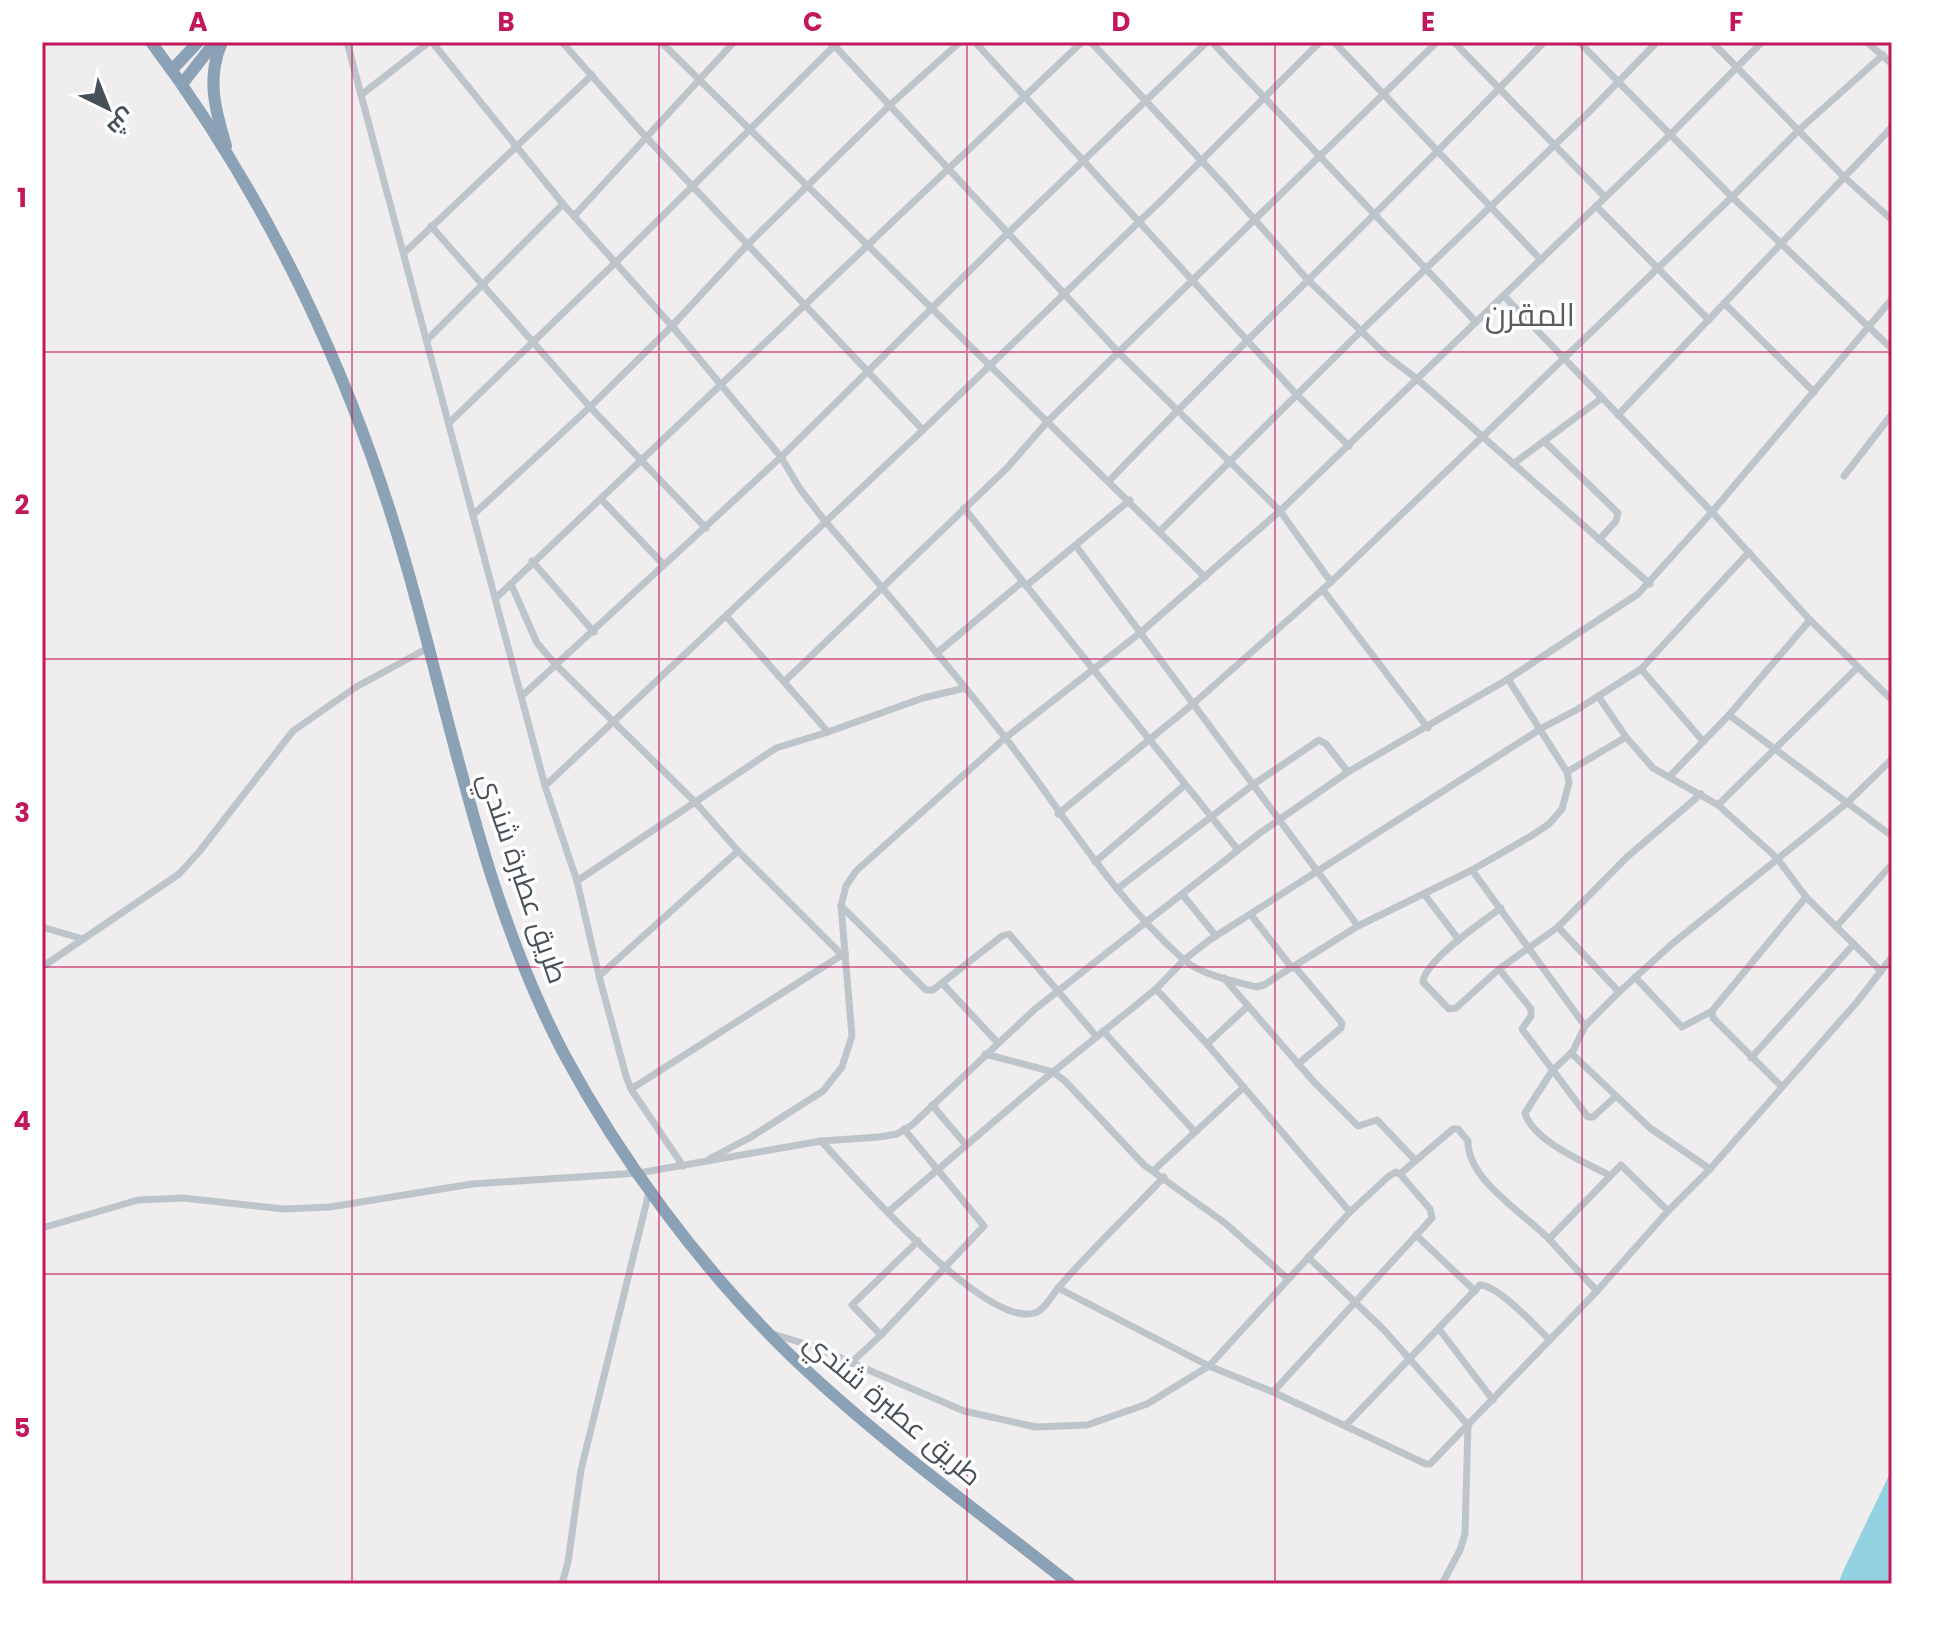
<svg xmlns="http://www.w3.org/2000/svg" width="1934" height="1626" font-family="Poppins,Cairo,sans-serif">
<rect width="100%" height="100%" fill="#f0edee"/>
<!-- water -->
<polygon fill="#93d2e0" points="1892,1469 1892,1584 1838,1584 1844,1569"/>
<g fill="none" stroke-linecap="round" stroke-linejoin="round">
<!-- street -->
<g stroke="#bdc5cb" stroke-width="7">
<polyline points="347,42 545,786 577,881 599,976 626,1076 631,1089 683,1166"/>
<path d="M432 42 563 204 672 326 781 457 800 489 825 521C886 591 946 663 1004 736 1062 811 1111 895 1183 959 1201 975 1233 981 1256 987L1264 985 1358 926 1472 870 1531 836 1549 824 1562 809 1569 783 1567 772 1508 679"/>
<polyline points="562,42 645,136 923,430"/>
<polyline points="661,42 1205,577"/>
<polyline points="831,42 1119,353 1280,511 1331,582 1732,197 1800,129 1883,55"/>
<polyline points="975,42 1297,395 1349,446"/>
<polyline points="1091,42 1225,186 1307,279 1388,357 1416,378 1650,584"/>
<polyline points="1212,42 1476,322"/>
<polyline points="1334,42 1541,260"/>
<polyline points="1454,42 1605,197"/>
<polyline points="1579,42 1732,197 1892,349"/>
<polyline points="1712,42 1843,176 1892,220"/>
<polyline points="1867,42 1892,64"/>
<polyline points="361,95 429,42"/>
<polyline points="1596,206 1709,320"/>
<polyline points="574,216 734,42"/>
<polyline points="431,226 590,407 706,528"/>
<polyline points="404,253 592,75"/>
<polyline points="1504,296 1712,512 1810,620 1892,700"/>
<polyline points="1724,303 1814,392"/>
<polyline points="427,340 563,204"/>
<polyline points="1618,415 1892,127"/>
<polyline points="450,422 616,262 838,42"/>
<polyline points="1544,441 1618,513 1616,521 1599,540"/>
<polyline points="1513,464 1602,398"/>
<polyline points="1844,476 1892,414"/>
<path d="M1109 481C1252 332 1402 191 1544 42"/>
<polyline points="601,499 664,565"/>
<polyline points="964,508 1238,850"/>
<polyline points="474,514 590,407 672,326 748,244 891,104 960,42"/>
<polyline points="1160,531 1361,331 1587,114 1657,42"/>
<polyline points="1076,546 1358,926"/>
<polyline points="532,561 594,632"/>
<polyline points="511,584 537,643 556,665 696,803 738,851 842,955"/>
<polyline points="1026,586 1130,500"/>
<polyline points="1323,590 1428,728"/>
<polyline points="497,597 1082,42"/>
<polyline points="937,653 1022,582"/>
<polyline points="1641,669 1702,740"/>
<polyline points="785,681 1007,468 1048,421 1437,42"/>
<polyline points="523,695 781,457 1009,232 1207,42"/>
<polyline points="1598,696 1626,737 1653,768 1718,805 1777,858 1806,897 1881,971"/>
<polyline points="1729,715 1892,836"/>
<polyline points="828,732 923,698 965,688"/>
<polyline points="1567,772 1626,737"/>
<polyline points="1669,777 1729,715 1810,620"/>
<polyline points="545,786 923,430 1170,192 1320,42"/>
<polyline points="1718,805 1857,668"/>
<polyline points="1058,814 1193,704 1331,582"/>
<polyline points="1095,862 1185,785"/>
<polyline points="1472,870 1585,1026"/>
<polyline points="577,881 776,748 828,732 727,617"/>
<polyline points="1117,889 1254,784 1319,740 1326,744 1348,772"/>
<polyline points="1182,894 1216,936"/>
<polyline points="1424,894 1459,940"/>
<polyline points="841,906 926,990 933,990 1002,936 1009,934 1097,1037"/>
<path d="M1501 908C1483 921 1424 961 1423 982L1449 1009 1456 1008 1499 969 1558 927 1627 857 1701 794"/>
<polyline points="1251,915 1292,968"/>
<polyline points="42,927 83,939"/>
<polyline points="1558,927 1619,992"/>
<polyline points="1836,927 1892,864"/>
<polyline points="42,967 179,874 199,852 293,731 356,687 428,648"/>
<polyline points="1295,967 1342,1023 1341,1028 1298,1064"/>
<polyline points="1499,969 1531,1009 1531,1016 1522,1029 1588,1117 1593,1117 1615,1097"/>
<polyline points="599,976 738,851"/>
<polyline points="1635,977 1682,1027 1712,1011"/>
<polyline points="1224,978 1314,1082 1358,1126 1377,1120 1415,1160"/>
<polyline points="942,983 998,1043"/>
<polyline points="1156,989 1207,1044 1350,1212"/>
<polyline points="1103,1031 1195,1132"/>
<polyline points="1207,1044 1248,1006"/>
<polyline points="1571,1053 1650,1128 1710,1169"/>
<polyline points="985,1054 1053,1072 1065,1081 1144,1165 1225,1223 1288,1279"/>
<polyline points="1751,1058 1854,944"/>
<polyline points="1781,1086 1713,1018 1712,1011 1806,897"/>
<polyline points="631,1089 845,953"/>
<polyline points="932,1105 966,1145"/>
<path d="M821 1141C855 1177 984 1328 1034 1313 1044 1311 1052 1295 1059 1287 1092 1249 1129 1214 1164 1177"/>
<polyline points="709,1159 751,1137 823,1091 842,1067 852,1036 841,906 846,886 856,871 1005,738 1140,633 1280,511 1671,134 1762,42"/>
<polyline points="1153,1171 1244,1087"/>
<path d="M1400 1174 1453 1129H1458L1468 1141C1467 1180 1525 1214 1550 1240 1565 1257 1581 1274 1597 1291"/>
<path d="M1609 1175C1584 1162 1532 1140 1525 1113L1552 1071 1573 1051 1585 1026 1619 992 1672 944 1847 803 1892 759"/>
<polyline points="888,1212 1037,1085 1156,989 1184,960 1208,941 1542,728 1578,709 1641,669 1749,552"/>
<polyline points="42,1228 138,1200 183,1198 284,1209 330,1207 472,1184 639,1173 821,1141 879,1137 897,1134 912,1125 1035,1009 1260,833 1348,772 1508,679 1638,594 1712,512 1892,299"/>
<polyline points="1416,1235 1475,1291"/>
<polyline points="1549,1239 1621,1165 1668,1211"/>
<polyline points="1308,1257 1384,1330 1468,1425 1465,1534 1460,1550 1442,1584"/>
<polyline points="1058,1288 1209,1366 1273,1392 1426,1464 1430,1464 1597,1291 1668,1211 1710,1169 1857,1002 1892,957"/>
<polyline points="1439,1329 1493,1400"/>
<polyline points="773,1334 815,1347 964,1411 1036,1427 1087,1425 1147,1404 1209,1366 1350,1212 1389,1176 1396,1172 1400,1174 1430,1209 1432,1218 1273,1392"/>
<polyline points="881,1335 852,1305 918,1241"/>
<polyline points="851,1363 881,1335 984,1226 904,1129"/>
<path d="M1346 1425 1480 1285C1498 1285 1536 1327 1550 1340"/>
<polyline points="562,1584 568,1562 581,1470 649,1192"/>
</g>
<!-- highway -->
<g stroke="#8ba1b6" stroke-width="12">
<path d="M151 42C269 199 355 382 408 571 454 733 485 904 564 1054 621 1160 699 1265 784 1349 872 1435 974 1508 1070 1584"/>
<path d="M222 42C206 78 215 109 226 146"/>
<polyline points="172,70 198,42"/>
<polyline points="182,84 215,42"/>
</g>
</g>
<!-- grid -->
<path fill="none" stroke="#c2185b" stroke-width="2" stroke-opacity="0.55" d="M352 42V1584M659 42V1584M967 42V1584M1275 42V1584M1582 42V1584M42 352H1892M42 659H1892M42 967H1892M42 1274H1892"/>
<g text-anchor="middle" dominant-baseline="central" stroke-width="7" stroke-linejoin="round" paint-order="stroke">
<!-- street labels -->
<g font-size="28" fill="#485158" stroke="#fff">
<text transform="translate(523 878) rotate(71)">طريق عطبرة شندي</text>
<text transform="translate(893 1409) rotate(40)">طريق عطبرة شندي</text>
</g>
<!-- quarter labels -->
<g font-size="32" fill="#5b5e61" stroke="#fff">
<text x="1530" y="314">المقرن</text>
</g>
</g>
<!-- border -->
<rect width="1934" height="1626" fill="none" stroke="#ffffff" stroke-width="88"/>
<!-- north arrow -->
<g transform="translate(108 108) rotate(137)" stroke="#ffffff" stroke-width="6" paint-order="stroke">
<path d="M0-6L14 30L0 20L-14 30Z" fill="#485158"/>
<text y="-12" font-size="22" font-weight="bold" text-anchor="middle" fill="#485158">ش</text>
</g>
<rect x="44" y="44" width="1846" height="1538" fill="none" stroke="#c2185b" stroke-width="3"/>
<g font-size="26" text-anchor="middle" font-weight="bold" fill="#c2185b">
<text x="198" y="31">A</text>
<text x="506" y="31">B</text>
<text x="813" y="31">C</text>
<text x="1121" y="31">D</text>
<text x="1428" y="31">E</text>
<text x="1736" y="31">F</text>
<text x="22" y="207">1</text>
<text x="22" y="514">2</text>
<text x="22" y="822">3</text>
<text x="22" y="1130">4</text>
<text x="22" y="1437">5</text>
</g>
</svg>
